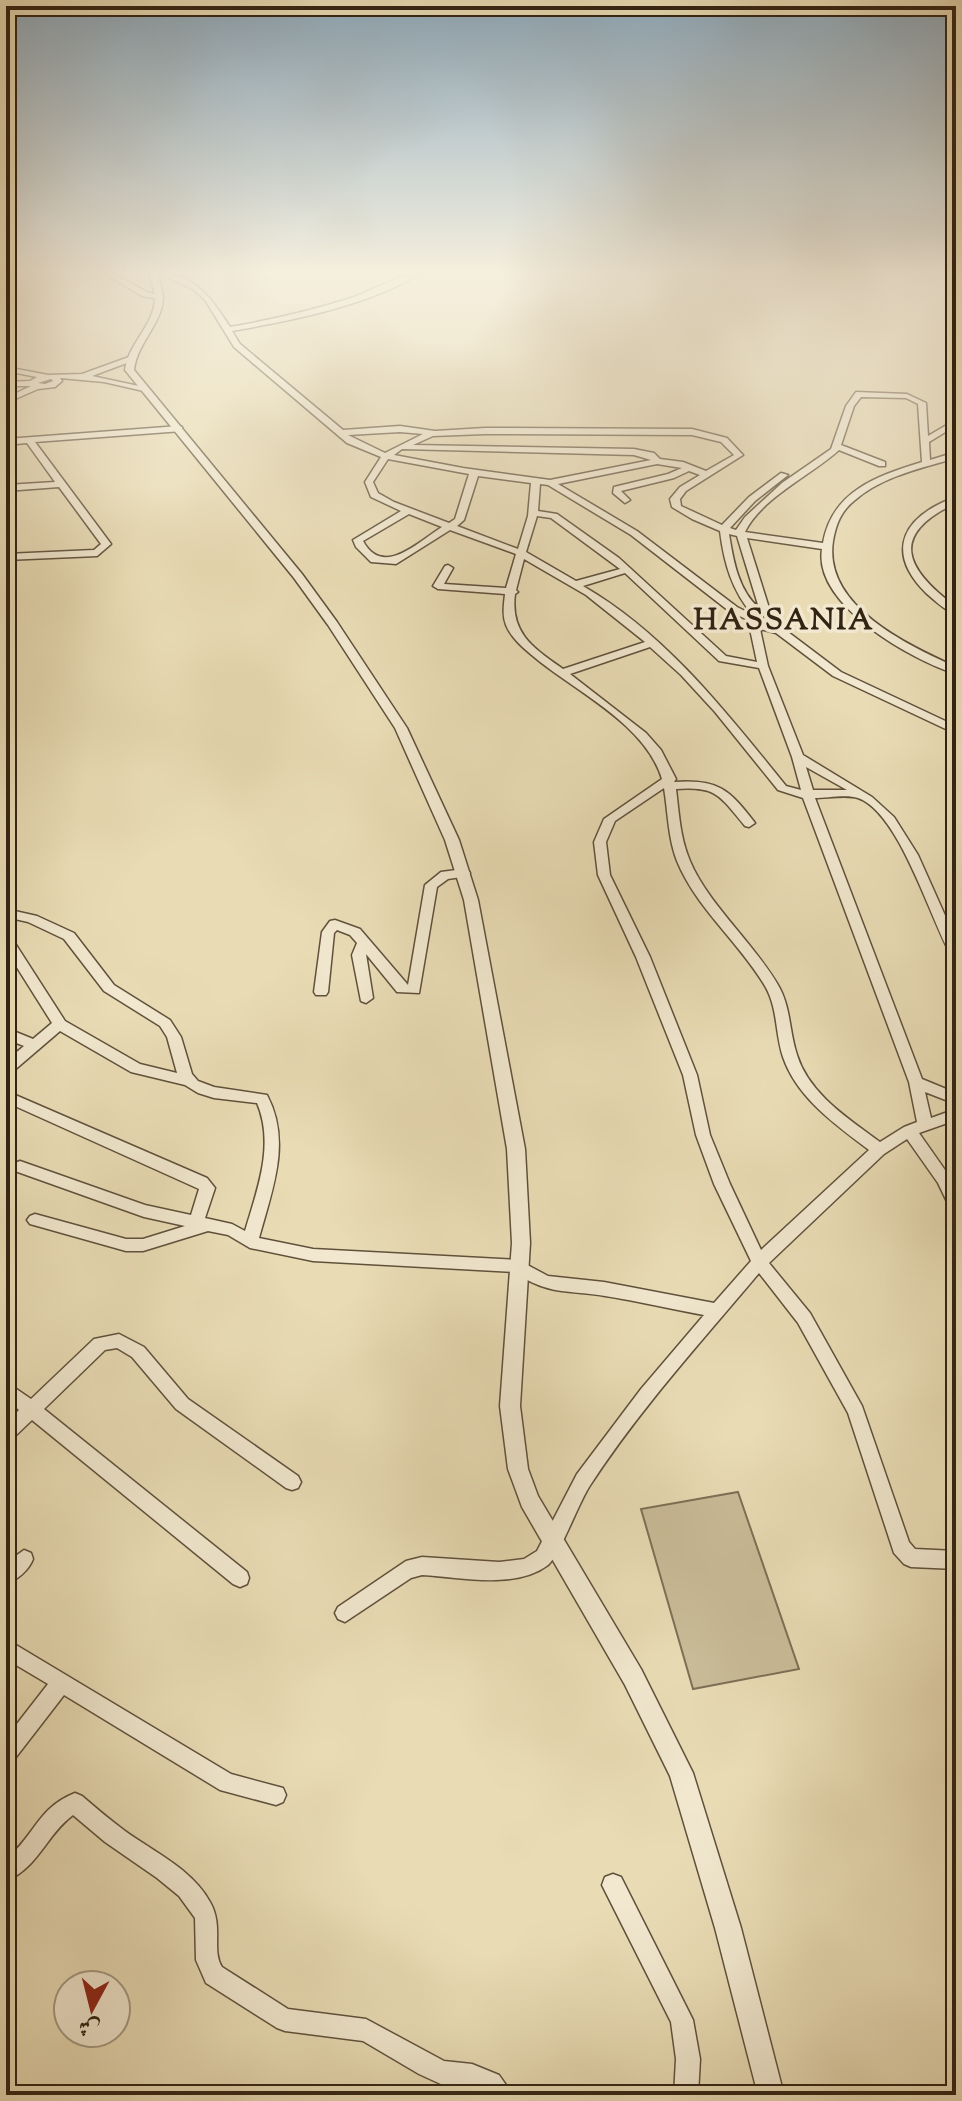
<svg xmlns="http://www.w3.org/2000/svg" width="962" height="2101" font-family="'Sorts Mill Goudy',Amiri,serif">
<rect width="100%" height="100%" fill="#e9dcb5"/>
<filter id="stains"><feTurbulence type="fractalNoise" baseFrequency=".0025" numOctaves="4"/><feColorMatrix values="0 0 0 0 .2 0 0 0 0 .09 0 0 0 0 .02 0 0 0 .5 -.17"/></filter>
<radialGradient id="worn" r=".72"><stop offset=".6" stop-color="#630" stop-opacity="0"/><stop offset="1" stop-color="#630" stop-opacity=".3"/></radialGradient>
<!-- green -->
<polygon fill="#cabd99" stroke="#7e7056" stroke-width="2" points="738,1492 799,1669 693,1689 641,1509"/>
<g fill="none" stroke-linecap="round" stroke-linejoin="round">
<!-- minor casing -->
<g stroke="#60513c" stroke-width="3">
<g id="minor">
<polygon points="104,273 112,273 147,292 163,297 159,299 142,296"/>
<path d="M159 273C194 273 213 300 230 327 270 320 311 311 351 298 369 292 403 273 420 273 372 305 289 321 232 331L240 344 343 430 400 426 435 431 485 428 692 429 727 438 743 455 686 491 680 499 681 506 722 525 749 497 781 473 788 475 755 501 730 528 736 530 745 517 782 483 831 449 846 406 856 392 907 394 926 403 928 436 945 426 952 428 929 442 930 460 956 452V458C922 468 883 476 855 500 841 511 836 524 833 541 823 606 908 645 956 667V674C912 660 813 605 822 549L747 538 769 608 764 614 761 623 784 629 841 672 956 726V733L952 732 833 676 776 633 760 629 768 666 803 755 872 797 894 817 918 855 956 940V956L951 955C930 918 899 812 858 798 847 794 827 798 815 798L922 1079 956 1093V1104L925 1092 931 1118 956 1109V1120L919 1133 952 1180 956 1189V1212L951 1210 938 1183 907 1139 884 1154 769 1263 810 1313 862 1406 909 1542 915 1549 956 1551V1569L911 1567 904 1564 894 1553 848 1413 798 1323 759 1273C701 1342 640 1409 591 1484 579 1501 560 1555 548 1565 515 1590 460 1577 422 1575L411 1578 345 1622 338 1619 335 1613 338 1607 406 1561 422 1557 499 1562 524 1559 537 1551 577 1474 641 1389 704 1315C671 1309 638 1301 605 1296 569 1290 546 1295 515 1272L313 1261 250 1248 228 1235 208 1231 143 1251H126L30 1224 27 1220 30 1216 35 1214 126 1239H143L185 1226 144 1217 15 1171 12 1167 15 1163 20 1161 145 1205 191 1215 199 1189 6 1102V1091L207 1178 215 1188 205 1218 232 1224 245 1231C257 1190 275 1145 257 1103L214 1098 198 1093 185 1085 131 1072 60 1031 11 1073 6 1074V1061L24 1046 6 1039V1028L33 1039 52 1023 6 950V936L11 937 65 1021 140 1064 177 1073 167 1037 160 1026 104 991 64 939 28 922 6 917V909L37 916 74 933 114 985 170 1020 181 1037 192 1074 198 1081 214 1087 267 1095C292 1142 272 1190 259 1238L313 1249 518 1260 548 1276 604 1282 714 1303 751 1261 714 1184 696 1135 683 1075 636 957 598 875 594 842 604 819 662 779C646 726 581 694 539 661 527 651 512 640 506 625 502 615 504 604 505 594L438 589 433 586 445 566 448 565 453 568 444 584 506 588 516 554 450 530 396 564 371 562 356 547 353 540 401 511 371 497 365 482 381 457 347 443 234 347 205 300 194 290ZM861 397 906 398 918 404 922 462C877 476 832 491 823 543L745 532C760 499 813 474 839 450L879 466H885V462L841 445 854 406ZM400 432 423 434 385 453 348 435ZM485 434 692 435 721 442 734 455 706 471 683 462 660 459 654 453 634 449 413 445 433 436ZM402 449 634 455 651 460 550 480 463 468 394 455ZM388 459 469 474 455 519 449 523 394 502 378 493 373 482ZM657 464 682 468 668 474 614 487 613 493 625 503 630 500 621 491 674 478 689 471 700 475 680 487 670 499 672 507 692 519 720 531C724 563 732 591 753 615L737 607 637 531 558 484ZM478 476 531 483 528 516 518 549 457 526 464 520ZM540 484 548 485 631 535 729 611 752 622 750 629 757 662 726 656 619 558 557 514 538 511ZM409 514 442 527C418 542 383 578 363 541ZM537 516 551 518 620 569 576 581 526 552ZM729 534 737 536 759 608C738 590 733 559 729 534ZM524 559 586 595 645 642 563 669C534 648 510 634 515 594L518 592 516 590ZM625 573 719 661 759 668 792 757 801 790 786 786C726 712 666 634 583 586ZM650 647 681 675 715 712 778 790 803 798 909 1082 917 1122 904 1127 880 1142C849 1119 809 1094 797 1055 789 1031 791 1007 778 985 753 942 708 904 690 861 680 838 679 813 676 789 717 786 720 796 745 826L749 827 755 823C729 789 718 779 674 782L676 779 661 750 646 733 570 674ZM806 767 847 790H813ZM664 788C668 812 668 838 677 861 696 908 739 942 765 986 778 1008 775 1033 783 1057 797 1098 836 1125 869 1150L761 1250 730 1184 710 1135 697 1075 650 957 610 875 606 842 615 821Z"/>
<polygon points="6,278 12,277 16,279 6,282"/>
<path d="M129 357 133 359 132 361 92 376 148 388V392L104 382 60 378 62 381 55 387 38 389 6 403V398L31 386H6V382L30 381 37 377 6 371V367L48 375 82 374ZM51 379 53 381 45 384 38 383Z"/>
<polygon points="179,426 182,427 182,431 35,442 111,544 97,556 6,560 6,554 94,550 101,544 59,487 6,491 6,485 55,482 27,443 6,445 6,439"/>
<path d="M956 497V503C888 535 905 569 956 607V615C945 610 935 601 926 593 883 550 905 515 956 497Z"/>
<polygon points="464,869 468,870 470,873 468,876 448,879 437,887 419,993 397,992 366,954 373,998 366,1003 361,1001 352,955 357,943 350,935 337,930 334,933 328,992 326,995 316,995 314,992 322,932 330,921 335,920 360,929 408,985 425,885 441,872"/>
<polygon points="119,1334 144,1347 188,1399 298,1476 301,1482 298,1488 292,1490 286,1488 176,1409 132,1357 117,1348 105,1350 44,1409 247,1572 249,1578 247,1584 240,1587 233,1584 32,1420 12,1439 6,1442 6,1423 19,1410 6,1399 6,1382 31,1399 94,1339"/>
<path d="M24 1550 31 1553 33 1559C29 1570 17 1580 6 1584V1563Z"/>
<polygon points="6,1639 231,1774 283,1788 286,1795 283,1802 276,1805 220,1790 64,1695 13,1761 6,1764 6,1738 48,1684 6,1659"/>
<path d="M75 1793 82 1796C96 1808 110 1820 125 1831 154 1852 192 1869 210 1902 224 1926 211 1950 222 1967L288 2009 366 2019 444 2061 472 2064 499 2075 513 2095H486L472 2088 443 2085 419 2074 363 2041 285 2031 277 2028 206 1983 196 1960 195 1918 179 1896 157 1878 105 1842 73 1815C46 1835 39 1867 6 1881V1859C35 1836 37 1808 75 1793Z"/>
<polygon points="613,1874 621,1877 693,2020 700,2059 698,2095 674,2095 676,2059 671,2022 602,1885 605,1877"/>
</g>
</g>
<!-- tertiary casing -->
<g stroke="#60513c" stroke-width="3">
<path id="tertiary" d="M149 273H157C159 281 163 290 163 298 162 324 137 343 134 370L302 574 337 622 407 728 459 840 478 900 525 1149 530 1243 520 1406 528 1469 538 1496 641 1669 693 1773 741 1928 784 2095H758L715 1928 670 1776 625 1685 522 1507 508 1469 500 1406 512 1243 507 1149 464 900 445 840 395 728 328 625 294 578 125 370C128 344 154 325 155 299 155 290 151 281 149 273Z"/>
</g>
<!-- minor -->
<use href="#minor" fill="#f1e8cf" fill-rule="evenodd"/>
<!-- tertiary -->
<use href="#tertiary" fill="#f1e8cf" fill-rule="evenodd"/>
</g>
<!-- sky -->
<linearGradient id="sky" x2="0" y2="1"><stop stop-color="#8fabbe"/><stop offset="0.48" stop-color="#f5efde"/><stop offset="1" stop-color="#f5efde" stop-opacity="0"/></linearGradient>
<rect width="962" height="567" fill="url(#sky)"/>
<g text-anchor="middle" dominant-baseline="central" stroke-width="7" stroke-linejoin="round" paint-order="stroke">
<!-- far-district labels -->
<g font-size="30" font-weight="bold" letter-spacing="2" fill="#322313" stroke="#f1e8cf">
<text x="784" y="621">HASSANIA</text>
</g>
</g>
<!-- margin -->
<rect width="962" height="2101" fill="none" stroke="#e9dcb5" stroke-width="32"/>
<rect x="8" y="8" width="946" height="2085" fill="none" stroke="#322313" stroke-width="4"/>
<rect x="16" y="16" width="930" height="2069" fill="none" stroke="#322313" stroke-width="2"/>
<!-- north arrow -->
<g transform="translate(92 2009) rotate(187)"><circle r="38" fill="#f1e8cf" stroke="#a59984" stroke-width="2"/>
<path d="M0-6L14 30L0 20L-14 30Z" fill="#8f2418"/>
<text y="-12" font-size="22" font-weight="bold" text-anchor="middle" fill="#322313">ش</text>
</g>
<rect width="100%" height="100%" filter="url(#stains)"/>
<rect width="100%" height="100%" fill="url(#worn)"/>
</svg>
